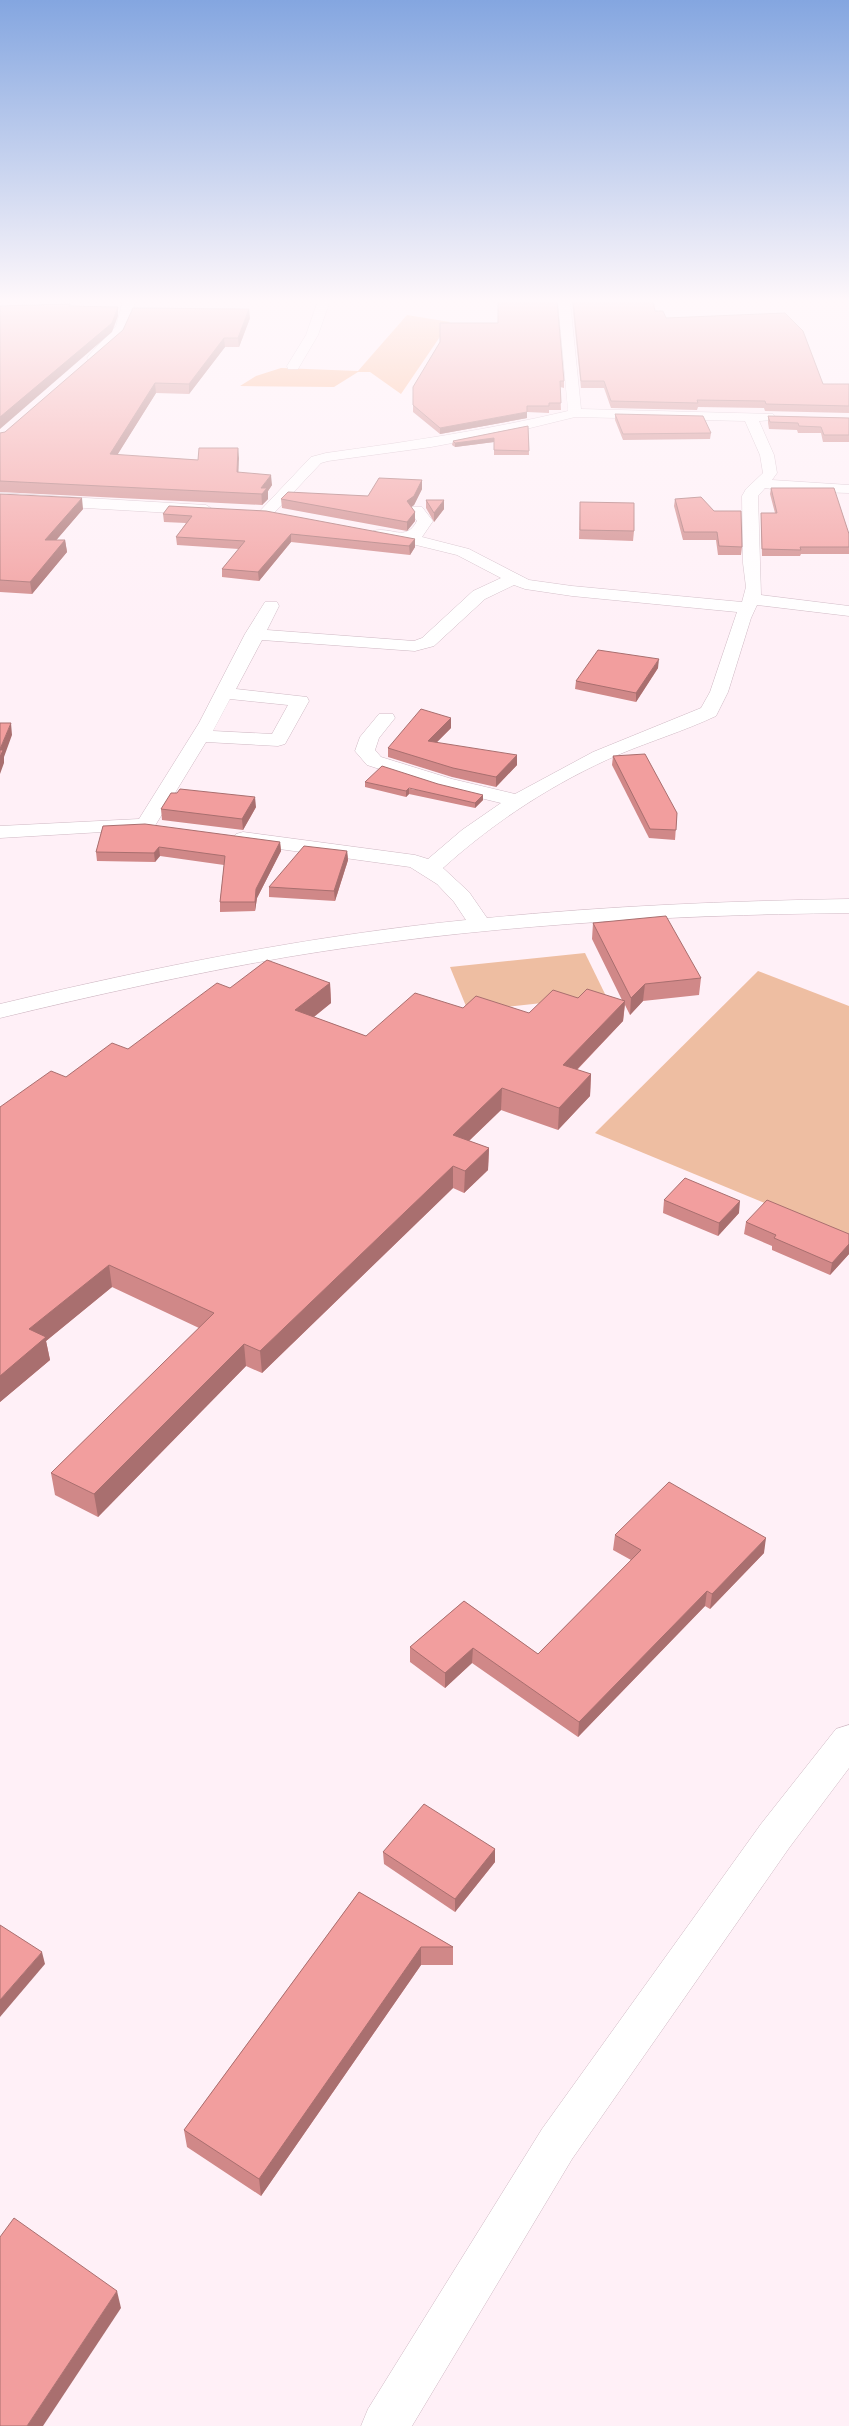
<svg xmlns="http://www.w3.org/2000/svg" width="849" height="2426" font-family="Lato,sans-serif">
<rect width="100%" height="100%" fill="#fff0f7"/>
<!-- green -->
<g fill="#eebea2">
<polygon points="585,953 606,996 468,1011 450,967"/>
<polygon points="758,971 849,1006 849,1238 595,1133"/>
</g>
<!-- forest -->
<polygon fill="#fcb489" points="407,315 450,322 401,394 370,372 358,372 334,387 240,386 256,376 281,368 358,371"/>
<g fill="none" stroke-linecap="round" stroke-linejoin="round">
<!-- minor casing -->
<g stroke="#cfb8c3" stroke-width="1">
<g id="minor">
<path d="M123 301H135C133 327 116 344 97 361H89L87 358 89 355 116 326Z"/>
<polygon points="318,301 330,301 318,335 298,369 288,369 287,366 306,335"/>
<path d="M558 301H570L581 409 773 414 775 417 773 420 759 421 774 455 777 473 772 480 849 485V493L786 491 765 488 758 496 761 595 849 606V616L757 605 751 618 728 692 716 716C684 731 651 741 620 754 555 782 495 821 443 868L469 892 487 918C608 906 728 901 849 899V913C661 915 473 926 287 957 190 974 95 995 0 1018V1004C154 967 309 936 466 920L454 902 437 884 410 867 243 844 236 842 233 838 236 834 243 832 415 855 428 859 462 830 501 803 439 788 367 765 355 751 360 737 379 714H393L395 718 379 738 375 750 381 757 452 779 515 794 593 752 701 708 710 692 737 612 572 596 525 589 514 585 485 599 434 646 415 651 262 640 236 689 307 697 309 701 285 744 278 746 206 742 153 829 0 838V826L139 819 199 723 245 634 265 602H277L279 606 267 630 414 641 422 638 473 591 501 578 457 555 408 543 373 537 371 534 373 531C392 526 405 543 417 521L409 510 412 507H422L433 521 422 537 469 549 529 580 572 586 742 602 746 587 743 563 742 496 746 489 763 473 760 455 745 421 575 417 522 430 431 447 328 461 321 463 272 515H262L259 512 311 457 326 453C407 442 488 430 568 411ZM230 699 288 705 272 734 213 731Z"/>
<polygon points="0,493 206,505 214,510 206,515 0,503"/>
<polygon points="849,1725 849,1768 789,1848 572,2159 412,2426 361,2426 368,2409 542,2129 761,1824 836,1729"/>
</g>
</g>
<!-- minor -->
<use href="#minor" fill="#fff" fill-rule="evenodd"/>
</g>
<!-- wall -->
<g fill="#d08888">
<polygon points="44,301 80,301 79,302"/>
<polygon points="572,301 653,301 655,311 666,318 823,384 849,384 849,413 765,411 764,408 698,407 697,410 611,408 604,388 581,388"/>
<polygon points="250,318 239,347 225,347 189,394 156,393 117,455 198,460 238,448 238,472 272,485 268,491 268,499 262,505 0,492 0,433 5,432"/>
<polygon points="440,342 564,381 564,388 560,387 561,410 549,410 549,413 527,412 527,418 440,434 413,412 413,405"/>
<polygon points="615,414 711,433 710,439 623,440 615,420"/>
<polygon points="768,416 849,418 849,442 823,442 821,433 798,433 797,430 769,429 768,423"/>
<polygon points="528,426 529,455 494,455 494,442 455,447 452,445 453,441"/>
<polygon points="422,480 422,489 414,505 411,507 415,512 415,521 407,531 282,508 281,499 368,496"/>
<polygon points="771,488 849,534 849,554 801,554 800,556 762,556 761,519 761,513 775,513 770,494"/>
<polygon points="0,494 83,509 56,540 65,540 67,552 32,594 0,592"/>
<polygon points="675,499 742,547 741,555 718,555 716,540 683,540 674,506"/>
<polygon points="426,500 444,509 434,522 426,508"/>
<polygon points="580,502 634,531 633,541 579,539"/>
<polygon points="169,506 415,539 415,547 410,555 291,542 259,581 222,577 222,569 239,549 177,545 176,537 186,523 164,522 163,514"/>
<polygon points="658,668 636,702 575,689 576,681"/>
<polygon points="451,728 436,743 517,765 496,787 452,777 388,757 388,748"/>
<polygon points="613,756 677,813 675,840 649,838 612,765"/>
<polygon points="365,782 483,800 475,808 409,794 406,797 365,787"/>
<polygon points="256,807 243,830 162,820 161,809"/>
<polygon points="103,826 280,842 281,851 257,898 255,911 220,912 220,902 224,865 160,856 155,862 97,861 96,852"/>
<polygon points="347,851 348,860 335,901 269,897 269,887"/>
<polygon points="593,923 701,978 699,995 643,1001 630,1015 625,1005 623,1021 577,1070 591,1074 590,1096 558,1130 501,1110 469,1141 489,1148 488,1170 464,1193 453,1188 262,1373 246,1366 98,1517 55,1495 51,1473 199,1328 112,1287 46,1341 50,1360 0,1402 66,1077 128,1049 230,988 330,983 331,1003 314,1017 366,1036 463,1008 529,1013 578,998 622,1000 592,939"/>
<polygon points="664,1200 739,1213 718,1236 663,1213"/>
<polygon points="746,1222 849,1234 849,1254 830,1275 772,1250 772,1246 744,1234"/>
<polygon points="615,1535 764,1553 710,1609 705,1606 578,1737 472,1663 445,1688 410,1662 410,1647 464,1601 538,1654 631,1560 613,1550"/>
<polygon points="495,1849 495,1862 455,1912 384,1864 383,1852"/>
<polygon points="359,1892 453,1947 453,1965 421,1965 261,2196 187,2147 184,2130"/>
</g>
<!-- shaded-wall -->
<g fill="#a96f6f">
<polygon points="118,307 118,316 112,332 0,429 0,417"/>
<polygon points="249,309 250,318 239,347 238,338"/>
<polygon points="224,338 225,347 189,394 189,384"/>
<polygon points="155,383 156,393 111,465 110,454"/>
<polygon points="527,412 527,418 440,434 440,428"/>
<polygon points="494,438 494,442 455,447 455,443"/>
<polygon points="238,448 239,458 238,483 237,472"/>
<polygon points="271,475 272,485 268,491 268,499 262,505 261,488"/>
<polygon points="422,480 422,489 414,505 407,510 407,501"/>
<polygon points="82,498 83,509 47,551 45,540"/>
<polygon points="444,500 444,509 434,522 434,513"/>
<polygon points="415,512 415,521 407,531 407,522"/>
<polygon points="291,534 291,542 259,581 258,572"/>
<polygon points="415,539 415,547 410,555 409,546"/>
<polygon points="65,540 67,552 32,594 30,582"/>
<polygon points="659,659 658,668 636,702 636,693"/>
<polygon points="451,718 451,728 428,751 428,741"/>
<polygon points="11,723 12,735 4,757 4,763 0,774 0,749"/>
<polygon points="517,755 517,765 496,787 496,777"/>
<polygon points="409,788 409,794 406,797 406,791"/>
<polygon points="483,795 483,800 475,808 475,803"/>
<polygon points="255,797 256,807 243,830 242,819"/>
<polygon points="280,842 281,851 257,898 255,911 255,902 256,889"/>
<polygon points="159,847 160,856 155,862 154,853"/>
<polygon points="347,851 348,860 335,901 334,891"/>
<polygon points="330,983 331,1003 296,1031 295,1010"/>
<polygon points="645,984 643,1001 630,1015 631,998"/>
<polygon points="625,1001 623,1021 561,1086 563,1065"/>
<polygon points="591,1074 590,1096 558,1130 559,1108"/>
<polygon points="502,1088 501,1110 453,1156 453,1135"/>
<polygon points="489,1148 488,1170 464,1193 465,1171"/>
<polygon points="453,1166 453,1188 262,1373 260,1351"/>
<polygon points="740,1201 739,1213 718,1236 719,1223"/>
<polygon points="849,1244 849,1254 830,1275 832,1263"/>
<polygon points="109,1265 112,1287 46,1341 50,1360 0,1402 0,1376 29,1329"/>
<polygon points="244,1344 246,1366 98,1517 94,1494"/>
<polygon points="766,1538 764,1553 710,1609 712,1594"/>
<polygon points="707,1591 705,1606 578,1737 579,1722"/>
<polygon points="473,1648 472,1663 445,1688 445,1673"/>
<polygon points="495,1849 495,1862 455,1912 455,1899"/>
<polygon points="421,1947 421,1965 261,2196 259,2179"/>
<polygon points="42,1952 45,1964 0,2017 0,2000"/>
<polygon points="117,2291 121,2308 43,2426 27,2426"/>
</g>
<!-- building -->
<g fill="#f29e9e" stroke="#a96f6f">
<polygon points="498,301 557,301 564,381 560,381 561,403 549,403 549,406 527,406 527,412 440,428 413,405 413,387 440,342 440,323 498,323"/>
<polygon points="573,301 653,301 655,311 663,311 666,318 785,313 803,331 823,384 849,384 849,406 766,404 765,401 697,400 698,403 611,401 604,381 581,381"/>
<polygon points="70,304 69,306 118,307 112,323 0,417 0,306"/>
<polygon points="133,308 249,309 238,338 224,338 189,384 155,383 110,454 198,460 199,448 238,448 237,472 271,475 261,488 267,488 262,494 0,481 0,433 5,432 123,330"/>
<polygon points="615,414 703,416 711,433 623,434"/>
<polygon points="768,416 849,418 849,435 824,435 821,427 799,426 798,423 770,422"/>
<polygon points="528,426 529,451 494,450 494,438 455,443 453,441"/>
<polygon points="379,478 422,480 414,496 407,501 415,512 407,522 281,499 288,492 368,496"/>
<polygon points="771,488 834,488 849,534 849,547 800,547 801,550 762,549 761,513 777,513"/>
<polygon points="0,494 82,498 45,540 65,540 30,582 0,580"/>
<polygon points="701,497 714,511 741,511 742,547 719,546 717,532 684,532 675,499"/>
<polygon points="426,500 444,500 434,513"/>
<polygon points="580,502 634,503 634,531 580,530"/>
<polygon points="169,506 266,511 415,539 409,546 291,534 258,572 222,569 245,541 176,537 192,516 163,514"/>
<polygon points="598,650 659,659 636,693 576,681"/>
<polygon points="421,709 451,718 428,741 517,755 496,777 453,768 388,748"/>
<polygon points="0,723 11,723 0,749"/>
<polygon points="0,750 3,750 0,757"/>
<polygon points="645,754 677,813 676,830 650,829 613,756"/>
<polygon points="382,766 438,784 483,795 475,803 409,788 406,791 365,782"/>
<polygon points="180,789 255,797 242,819 161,809 171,793 177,793"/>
<polygon points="145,824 280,842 256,889 255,902 220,902 225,856 159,847 154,853 96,852 103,826"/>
<polygon points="304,846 347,851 334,891 269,887"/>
<polygon points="666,916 701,978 645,984 631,998 593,923"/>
<polygon points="267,960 330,983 295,1010 366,1036 415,993 463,1008 476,996 529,1013 553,990 578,998 587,989 625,1001 563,1065 591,1074 559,1108 502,1088 453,1135 489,1148 465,1171 453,1166 260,1351 244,1344 94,1494 51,1473 214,1313 109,1265 29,1329 46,1337 0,1376 0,1107 51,1071 66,1077 112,1043 128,1049 217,983 230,988"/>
<polygon points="685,1178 740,1201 719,1223 664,1200"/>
<polygon points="767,1200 849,1234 849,1244 832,1263 774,1238 776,1235 746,1222"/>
<polygon points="669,1482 766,1538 712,1594 707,1591 579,1722 473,1648 445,1673 410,1647 464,1601 538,1654 641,1550 615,1535"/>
<polygon points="424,1804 495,1849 455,1899 383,1852"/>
<polygon points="359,1892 453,1947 421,1947 259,2179 184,2130"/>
<polygon points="0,1925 42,1952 0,2000"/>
<polygon points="14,2218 117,2291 27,2426 0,2426 0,2237"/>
</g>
<!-- sky -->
<linearGradient id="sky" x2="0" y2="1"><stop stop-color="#84a6e0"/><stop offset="0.47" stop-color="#fff8fb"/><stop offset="1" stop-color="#fff8fb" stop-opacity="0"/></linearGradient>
<rect width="849" height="640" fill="url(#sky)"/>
</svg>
